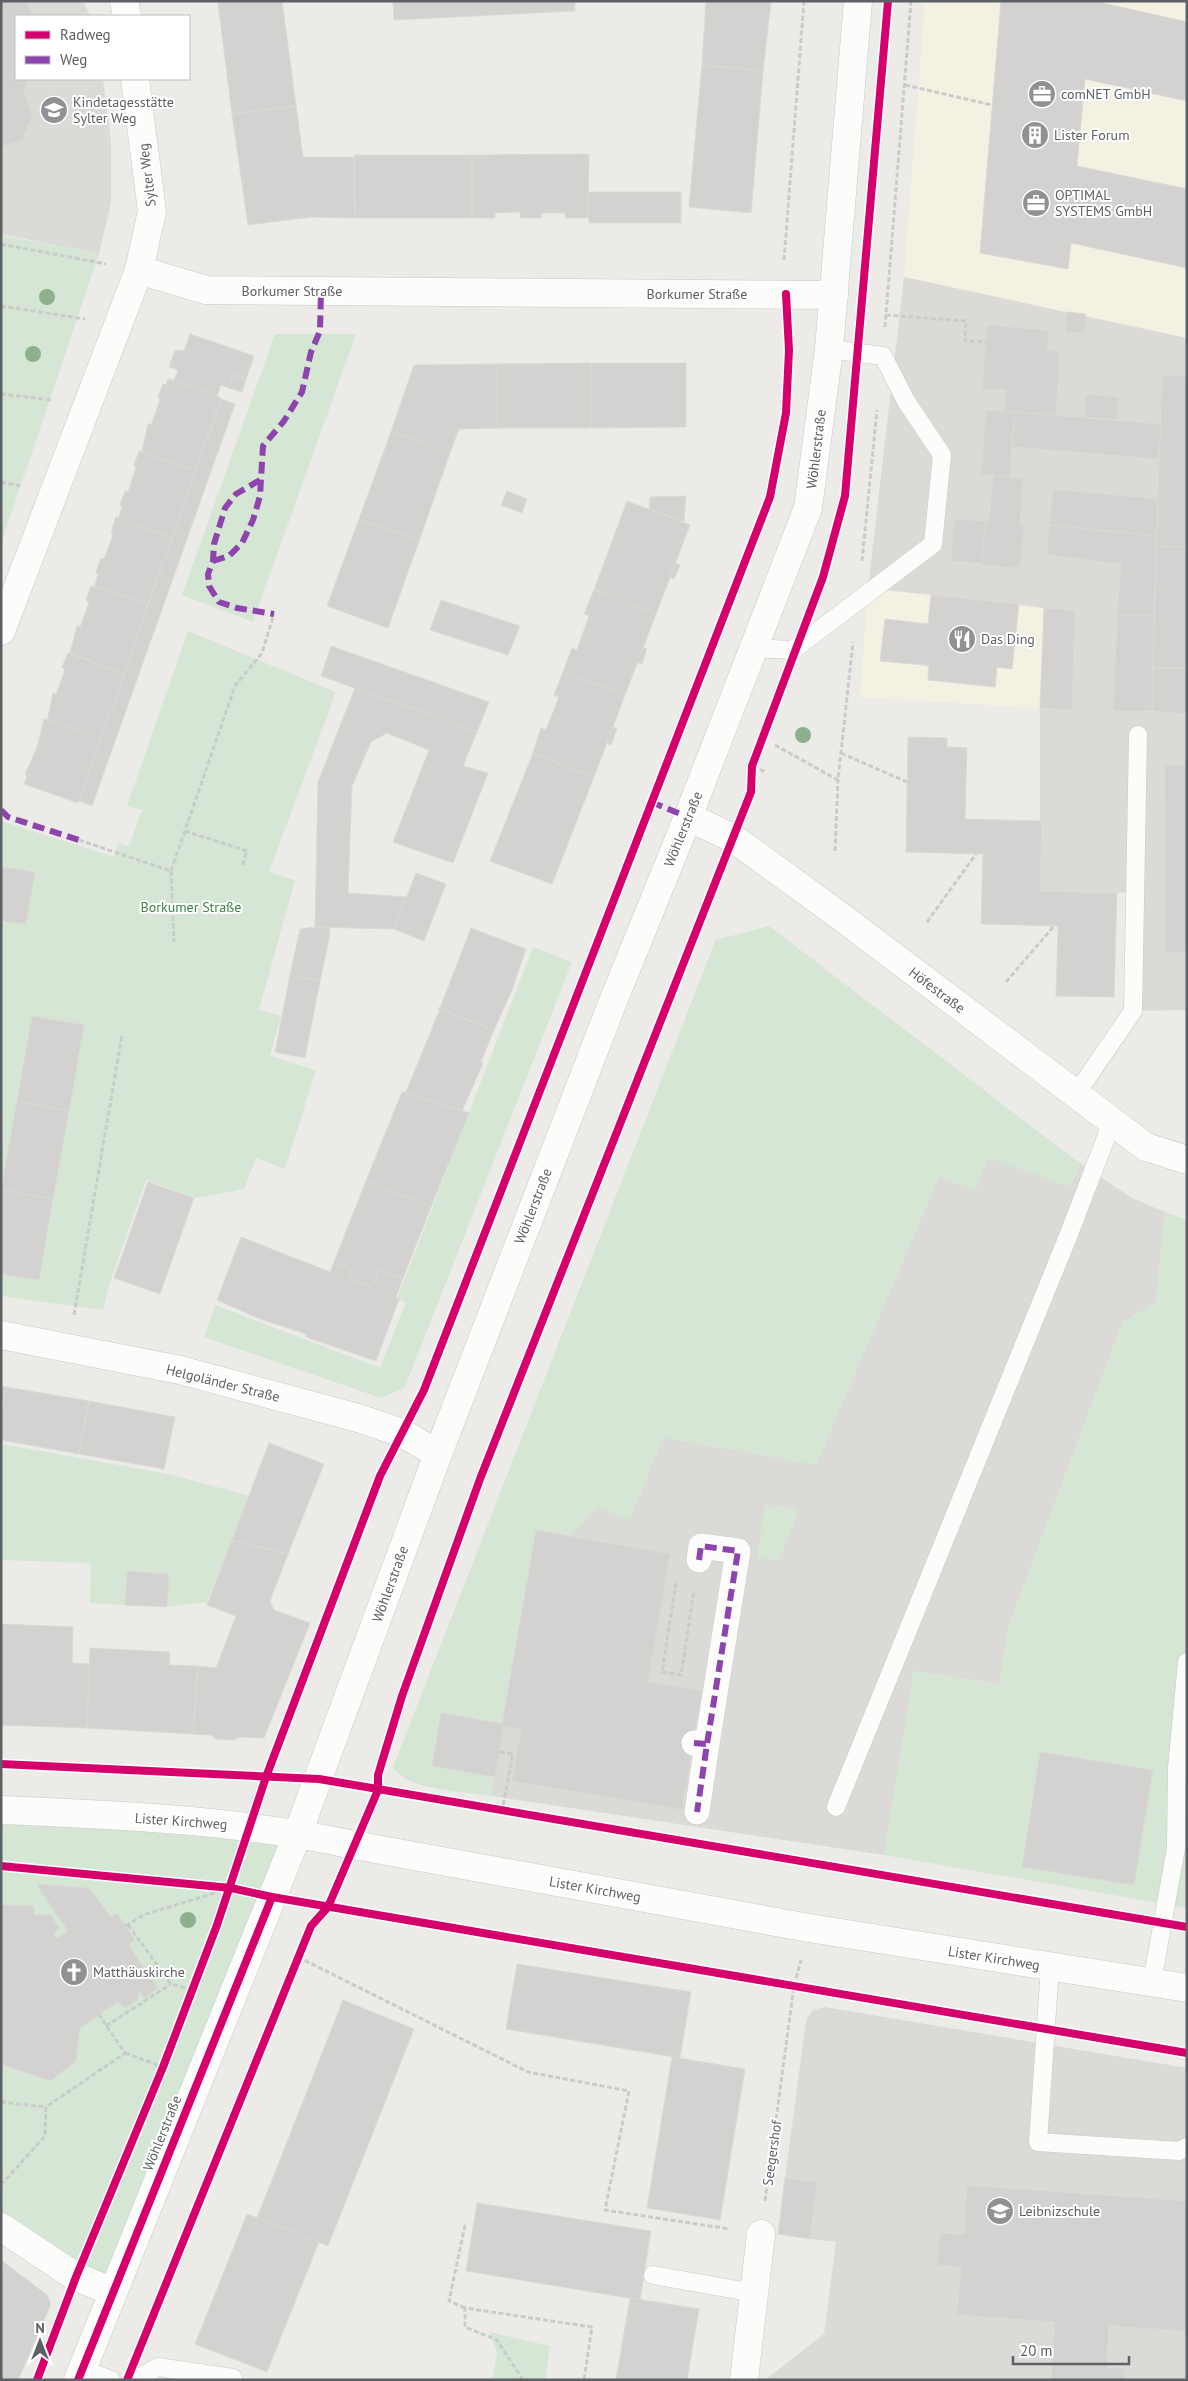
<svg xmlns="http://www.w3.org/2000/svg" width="1188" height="2381" font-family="'PT Sans',sans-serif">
<rect width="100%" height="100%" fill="#ecebe7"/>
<!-- commercial -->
<g fill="#f4f0e2">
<polygon points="925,1 1187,1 1187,338 904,277"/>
<polygon points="868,588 1044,608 1040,708 860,697"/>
</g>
<!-- industrial -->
<polygon fill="#dcdad7" points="904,277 1187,338 1187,1010 1133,1011 1135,893 1040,891 1040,708 1044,608 868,588"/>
<!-- education -->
<g fill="#dcdad6">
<polygon points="1,1 82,1 91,16 16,16 16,79 103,79 111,141 111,203 99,254 1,234"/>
<polygon points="716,940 1059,1149 1132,1198 1165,1212 1156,1303 1123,1322 1009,1625 999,1684 914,1671 884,1855 425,1786 406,1779 393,1768"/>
<polygon points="825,2007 1187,2068 1187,2380 765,2380 824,2334 836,2242 810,2239 817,2182 785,2178 806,2020 813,2010"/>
</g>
<!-- green -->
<g fill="#d6e6d5">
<polygon points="1,235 99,254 1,544"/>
<polygon points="275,334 356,334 253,622 182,595"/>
<polygon points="188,631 336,692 269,872 295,880 259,1010 281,1016 270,1056 316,1070 285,1169 256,1158 244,1189 197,1198 146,1180 109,1285 103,1310 1,1296 1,821 114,857 118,843 129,846 142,810 127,806"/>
<path d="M769 926 1081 1164 1070 1187 988 1158 975 1191 939 1177 816 1465 663 1438 630 1520 597 1507 571 1536 536 1531 491 1796C458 1791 420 1791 393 1768L716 940Z"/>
<polygon points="533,947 572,962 405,1387 381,1398 204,1337 215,1305 380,1368 406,1302 397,1299"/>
<polygon points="1165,1212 1187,1220 1187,1908 884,1855 914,1671 999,1684 1009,1625 1123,1322 1156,1303"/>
<polygon points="1,1444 169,1474 250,1496 207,1602 167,1607 168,1574 127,1571 125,1605 90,1603 91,1563 1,1560"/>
<polygon points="765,1504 799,1509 779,1561 757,1558"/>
<polygon points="1,1810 298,1833 112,2291 1,2227"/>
<polygon points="490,2332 550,2346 545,2380 492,2380 497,2354"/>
</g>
<!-- building -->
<g fill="#d3d2d0" stroke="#dbdad6">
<polygon points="27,1 33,16 16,16 16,79 29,79 24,91 32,114 23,140 1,147 1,2"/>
<polygon points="231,1 282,1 296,106 232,114 218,3"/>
<polygon points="393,1 575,1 575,11 394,20"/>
<polygon points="706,1 771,1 763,71 702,65"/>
<polygon points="1001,1 1094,1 1187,22 1187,101 1085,79 1077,166 1187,189 1187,268 1071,243 1068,269 980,253"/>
<polygon points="702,65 763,71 751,213 689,207"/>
<polygon points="296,106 303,157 354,157 355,218 311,217 248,225 232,114"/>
<polygon points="589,154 588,218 565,218 565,213 542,213 541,218 520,218 520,212 495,213 495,218 472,218 472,155"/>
<polygon points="354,155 472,155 472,218 355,218"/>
<polygon points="588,192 681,192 681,223 589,223"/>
<polygon points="1067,312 1086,314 1085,333 1066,332"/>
<polygon points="987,325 1049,330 1047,350 1060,352 1056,416 1004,412 1006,390 982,389"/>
<polygon points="190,334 254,356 246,379 233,375 229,388 221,385 217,396 221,398 168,379 174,380 178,370 169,367 175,350 184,351"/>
<polygon points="591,363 686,363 686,427 591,428"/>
<polygon points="591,363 591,428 497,428 496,364"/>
<polygon points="496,364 497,428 459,429 450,453 391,432 414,365"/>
<polygon points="233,375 246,379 242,392 229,388"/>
<polygon points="1162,375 1187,376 1187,547 1156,546"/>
<polygon points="168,379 221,398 196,470 142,452 148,424 151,425 160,400 158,397 163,384 166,385"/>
<polygon points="1086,394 1119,397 1117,420 1084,417"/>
<polygon points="221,399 235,404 92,806 79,801"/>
<polygon points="986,410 1015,412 1010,477 981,475"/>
<polygon points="1015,412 1161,424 1158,459 1012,447"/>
<polygon points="391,432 450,453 419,541 359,519"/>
<polygon points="139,451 196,470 172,538 118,519 122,508 120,505 125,491 128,492 132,479 136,468 134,465"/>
<polygon points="993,475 1023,478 1020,525 1024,525 1021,563 1016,568 982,565 985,521 989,521"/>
<polygon points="1053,489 1158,499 1157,536 1049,525"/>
<polygon points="507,491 527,499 522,513 501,505"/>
<polygon points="686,496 684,522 649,509 650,497"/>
<polygon points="627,501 690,525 656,614 594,590"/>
<polygon points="116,517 172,538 148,604 94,587 98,575 96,572 101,558 104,559 113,535 111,532"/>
<polygon points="359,519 419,541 388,628 327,606"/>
<polygon points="954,519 985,521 982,563 951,561"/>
<polygon points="1049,525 1157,536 1154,615 1117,615 1121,564 1047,555"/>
<polygon points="1156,546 1187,547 1187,668 1153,668"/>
<polygon points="675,563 680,565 674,579 670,577"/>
<polygon points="91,586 148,604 124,674 70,653 77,626 80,627 89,603 86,600"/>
<polygon points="594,590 656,614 625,695 563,672 572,648 577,650 589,616 584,614"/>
<polygon points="931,595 1019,604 1012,669 997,667 995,687 928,680 929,667 925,665 880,661 885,619 928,624"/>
<polygon points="441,600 520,626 508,655 430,630"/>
<polygon points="1044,608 1075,610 1072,710 1040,708"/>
<polygon points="1117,615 1154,615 1152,711 1113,711"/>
<polygon points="331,646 489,702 477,732 321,676"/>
<polygon points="643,648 647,649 642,664 637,662"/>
<polygon points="68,653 124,674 101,739 47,721 53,693 56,694 65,670 62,667"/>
<polygon points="1153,668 1187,668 1187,714 1152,711"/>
<polygon points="563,672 625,695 594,777 533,753 541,728 546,730 559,697 554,695"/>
<polygon points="355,688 477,732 463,766 488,773 453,863 393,842 429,750 387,733 371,742 352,786 348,893 407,897 394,929 315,927 318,782"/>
<polygon points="44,719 101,739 78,803 24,784 27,777 25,774 37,748"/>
<polygon points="613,727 617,729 611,745 607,743"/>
<polygon points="908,737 947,738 947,747 967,748 965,819 1042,821 1040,891 1117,893 1114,997 1056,996 1058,926 981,924 983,854 906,852"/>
<polygon points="533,753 594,777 552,884 490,861"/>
<polygon points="1187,765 1187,952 1165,953 1164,766"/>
<polygon points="1,867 35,872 26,924 1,921"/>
<polygon points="416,873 446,884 424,941 394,929"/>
<polygon points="315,927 329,927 330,935 320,981 290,975 300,929"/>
<polygon points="471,928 526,949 512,990 494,1030 437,1008 440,1008"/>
<polygon points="290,975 320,981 305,1058 275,1052"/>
<polygon points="437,1008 494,1030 481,1062 483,1063 462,1111 402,1092 406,1092 440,1009"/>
<polygon points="32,1016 84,1025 69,1111 17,1101"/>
<polygon points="402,1092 469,1113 431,1207 366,1181"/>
<polygon points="17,1101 69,1111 53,1199 1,1190"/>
<polygon points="366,1181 431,1207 403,1278 379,1269 372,1287 348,1278 352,1269 334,1262"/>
<polygon points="148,1182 194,1198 160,1294 114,1278"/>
<polygon points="1,1190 53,1199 39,1280 1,1274"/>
<polygon points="241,1237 330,1272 334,1262 352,1269 348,1278 372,1287 379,1269 403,1278 396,1297 399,1299 376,1361 306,1337 306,1334 260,1319 217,1300"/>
<polygon points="1,1386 6,1387 1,1417"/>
<polygon points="6,1387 89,1401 79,1454 1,1440 1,1417"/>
<polygon points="89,1401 175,1417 164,1469 79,1454"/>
<polygon points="269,1443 324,1464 288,1554 232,1540"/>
<polygon points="536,1530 670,1554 648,1682 702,1691 682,1810 512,1781 521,1729 504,1726 502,1724"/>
<polygon points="232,1540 288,1554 270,1601 274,1610 310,1623 264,1738 240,1737 234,1740 216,1739 211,1735 193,1734 198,1666 216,1668 236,1616 207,1605"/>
<polygon points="127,1571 169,1574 167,1607 125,1605"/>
<polygon points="1,1624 73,1627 72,1663 89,1664 87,1728 1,1725"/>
<polygon points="90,1648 170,1652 169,1665 198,1666 193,1734 87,1728"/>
<polygon points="441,1713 504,1724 495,1777 432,1766"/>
<polygon points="1040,1752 1153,1770 1134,1885 1022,1867"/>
<polygon points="36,1884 89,1888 111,1917 117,1913 135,1940 129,1944 135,1955 158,1988 144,1998 140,1992 137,2000 126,2008 118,2002 80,2028 76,2061 50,2081 1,2064 1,1905 34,1906 34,1915 51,1915 59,1928 54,1934 57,1939 68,1931"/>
<polygon points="517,1964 691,1992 680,2058 506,2029"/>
<polygon points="343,2000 414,2029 328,2246 257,2218"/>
<polygon points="672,2057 745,2069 720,2220 647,2208"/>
<polygon points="785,2178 817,2182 810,2239 778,2234"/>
<polygon points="967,2185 1187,2201 1187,2331 1109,2326 1107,2367 1125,2369 1124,2380 1051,2380 1055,2322 957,2315 961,2267 937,2265 940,2233 964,2234"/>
<polygon points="477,2203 651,2231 640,2300 466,2271"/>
<polygon points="247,2214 319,2242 267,2372 195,2344"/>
<polygon points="1,2260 47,2295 51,2304 18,2380 1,2380"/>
<polygon points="630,2298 699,2309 687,2380 616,2380"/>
</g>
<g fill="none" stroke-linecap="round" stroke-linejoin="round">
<!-- service casing -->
<g stroke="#c9c9c9" stroke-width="19">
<g id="service">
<polyline points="754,648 793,650 933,544 942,455 906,401 883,356 829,349"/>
<polyline points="1076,1094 1133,1011 1138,735"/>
<polyline points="836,1807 1067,1239 1112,1122"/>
<polyline points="1050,1967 1038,2142 1179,2151 1187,2147"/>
<polyline points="1152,1982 1176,1848 1177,1768 1187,1662"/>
<polyline points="653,2275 754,2293"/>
<polyline points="82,2369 111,2380"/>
<polyline points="135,2380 158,2367 233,2378"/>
</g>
</g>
<!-- pedestrian casing -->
<g stroke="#c9c9c9" stroke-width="26">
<g id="pedestrian">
<polyline points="699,1560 701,1546 738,1551 707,1744"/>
<polyline points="694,1743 707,1744 697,1812"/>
</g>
</g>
<!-- minor casing -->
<g stroke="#c9c9c9" stroke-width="29">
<g id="minor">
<polyline points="124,1 127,16"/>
<polyline points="139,270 206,290 834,295"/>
<polyline points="1,631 139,270 152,211 135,79"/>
<polyline points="688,817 733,838 840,916 1146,1147 1187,1160"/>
<polyline points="1,1335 180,1370 358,1418 402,1433 438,1454"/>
<polyline points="1,2227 76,2277 112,2291"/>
<polyline points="78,2380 298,1833 438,1454 612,1004 688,817 808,508 829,349 858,1"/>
<polyline points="744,2380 761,2234"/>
</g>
</g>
<!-- tertiary casing -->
<g stroke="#c9c9c9" stroke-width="29">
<path id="tertiary" d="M1 1810C119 1815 239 1820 354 1845L809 1928 1187 1988"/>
</g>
<!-- path -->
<g stroke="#c9ccca" stroke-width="3" stroke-dasharray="5 2.5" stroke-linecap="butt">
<polyline points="905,85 992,105"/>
<polyline points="1,244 106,264"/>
<polyline points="784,260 804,1"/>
<polyline points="1,306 85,319"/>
<polyline points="886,315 966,321 965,341 986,342"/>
<polyline points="885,327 911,1"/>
<polyline points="1,394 53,400"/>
<polyline points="1,482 20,486"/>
<polyline points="862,561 877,410"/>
<polyline points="775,745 838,780 853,642"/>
<polyline points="841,753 907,782"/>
<polyline points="746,764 766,772"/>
<polyline points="185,831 247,851 242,867"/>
<polyline points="79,840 171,871 235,686 262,653 274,614"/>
<polyline points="835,851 838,780"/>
<polyline points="171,871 174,942"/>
<polyline points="927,922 976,854"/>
<polyline points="1006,982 1054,926"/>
<polyline points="74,1315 122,1035"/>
<polyline points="676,1583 662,1672 681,1675 694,1590"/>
<polyline points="500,1752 513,1754 502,1811"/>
<polyline points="128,1925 171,1984 192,1990"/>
<polyline points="126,1926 143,1915 231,1888"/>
<polyline points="298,1957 528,2072 629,2091 605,2210 729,2229"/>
<polyline points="106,2026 171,1984"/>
<polyline points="125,2053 163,2067"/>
<polyline points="1,2102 46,2107"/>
<polyline points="1,2185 45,2136 46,2107 125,2053 99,2015"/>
<polyline points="765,2201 794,1986 801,1960"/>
<polyline points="465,2225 449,2301 465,2308"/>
<polyline points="523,2380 497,2340 465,2327 465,2308 592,2327 584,2380"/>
</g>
<!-- service -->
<use href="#service" stroke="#fcfcfb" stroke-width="18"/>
<!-- pedestrian -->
<use href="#pedestrian" stroke="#fcfcfb" stroke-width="25"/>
<!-- minor -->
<use href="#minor" stroke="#fcfcfb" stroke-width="28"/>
<!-- tertiary -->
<use href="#tertiary" stroke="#fcfcfb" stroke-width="28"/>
<!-- quiet -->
<g stroke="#8e44ad" stroke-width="6" stroke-dasharray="12 6" stroke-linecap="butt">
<polyline points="260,480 236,494 225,508 214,544 213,561 208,574 209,586 219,602 237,608 274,614"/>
<polyline points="213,561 229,556 242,543 253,520 260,496 263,446 284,421 302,392 311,352 320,331 321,291"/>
<polyline points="651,802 688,817"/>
<polyline points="1,810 8,817 79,840"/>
<polyline points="699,1560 701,1546 738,1551 707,1744"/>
<polyline points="694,1743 707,1744 697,1812"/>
</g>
<!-- cycleway casing -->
<g stroke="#fff" stroke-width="11">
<g id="cycleway">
<polyline points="1,1764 319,1779 1187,1927"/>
<polyline points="1,1866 231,1888 272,1897 1187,2053"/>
<polyline points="37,2380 76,2277 163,2067 217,1925 266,1777 380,1476 424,1390 770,497 786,413 789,350 786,294"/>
<polyline points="78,2380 272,1897"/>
<polyline points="127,2380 311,1926 328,1907 378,1790 378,1775 402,1696 480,1479 751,792 752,766 823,577 845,496 888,1"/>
</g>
</g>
<!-- cycleway -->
<use href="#cycleway" stroke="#d6006c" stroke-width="8"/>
</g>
<!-- trees -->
<g fill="#8db18e">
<circle cx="47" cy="297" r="8"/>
<circle cx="33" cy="354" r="8"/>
<circle cx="803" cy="735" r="8"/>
<circle cx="188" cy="1920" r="8"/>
</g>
<!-- icons -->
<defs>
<g id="office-disc" transform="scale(1.4375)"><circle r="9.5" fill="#8f9192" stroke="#fff"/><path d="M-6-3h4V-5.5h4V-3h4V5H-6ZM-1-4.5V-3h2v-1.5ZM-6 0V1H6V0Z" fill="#fff"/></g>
<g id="school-disc" transform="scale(1.4375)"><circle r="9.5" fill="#8f9192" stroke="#fff"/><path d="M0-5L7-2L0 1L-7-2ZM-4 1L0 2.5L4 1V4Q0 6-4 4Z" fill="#fff"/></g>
<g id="building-disc" transform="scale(1.4375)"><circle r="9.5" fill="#8f9192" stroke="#fff"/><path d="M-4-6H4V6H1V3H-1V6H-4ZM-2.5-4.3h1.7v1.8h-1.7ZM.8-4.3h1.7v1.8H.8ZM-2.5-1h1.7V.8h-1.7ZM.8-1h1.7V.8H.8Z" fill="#fff"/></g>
<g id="restaurant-disc" transform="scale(1.4375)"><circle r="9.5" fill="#8f9192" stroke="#fff"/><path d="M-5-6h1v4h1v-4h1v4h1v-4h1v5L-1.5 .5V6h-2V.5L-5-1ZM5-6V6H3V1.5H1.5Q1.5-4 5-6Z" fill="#fff"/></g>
<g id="church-disc" transform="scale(1.4375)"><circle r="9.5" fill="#8f9192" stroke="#fff"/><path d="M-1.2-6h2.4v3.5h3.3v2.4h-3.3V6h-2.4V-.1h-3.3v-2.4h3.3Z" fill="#fff"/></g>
</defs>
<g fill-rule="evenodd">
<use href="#office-disc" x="1042" y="94"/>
<use href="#school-disc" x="54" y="110"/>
<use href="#building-disc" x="1035" y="135"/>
<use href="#office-disc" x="1036" y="203"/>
<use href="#restaurant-disc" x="962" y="639"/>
<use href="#church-disc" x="74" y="1972"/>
<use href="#school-disc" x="1000" y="2211"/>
</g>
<g text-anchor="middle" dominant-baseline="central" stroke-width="4" stroke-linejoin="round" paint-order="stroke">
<!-- poi labels -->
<g font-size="14" fill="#5d6064" stroke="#fff" text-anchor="start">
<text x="1061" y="94">comNET GmbH</text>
<text x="73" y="102">Kindetagesstätte<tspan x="73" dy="16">Sylter Weg</tspan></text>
<text x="1054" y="135">Lister Forum</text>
<text x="1055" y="195">OPTIMAL<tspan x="1055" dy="16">SYSTEMS GmbH</tspan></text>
<text x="981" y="639">Das Ding</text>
<text x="93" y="1972">Matthäuskirche</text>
<text x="1019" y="2211">Leibnizschule</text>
</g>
<!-- street labels -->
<g font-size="14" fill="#5d6064" stroke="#fff">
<text transform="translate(147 175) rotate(-97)">Sylter Weg</text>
<text x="292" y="291">Borkumer Straße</text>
<text x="697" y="294">Borkumer Straße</text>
<text transform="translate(816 449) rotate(-83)">Wöhlerstraße</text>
<text transform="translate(683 829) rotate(-68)">Wöhlerstraße</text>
<text transform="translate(937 990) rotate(37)">Höfestraße</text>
<text transform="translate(533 1206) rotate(-69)">Wöhlerstraße</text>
<text transform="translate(223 1383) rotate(14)">Helgoländer Straße</text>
<text transform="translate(390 1584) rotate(-70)">Wöhlerstraße</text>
<text transform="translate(181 1821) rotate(4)">Lister Kirchweg</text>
<text transform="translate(595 1889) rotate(10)">Lister Kirchweg</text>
<text transform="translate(994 1958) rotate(9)">Lister Kirchweg</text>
<text transform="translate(162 2133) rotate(-68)">Wöhlerstraße</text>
<text transform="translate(772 2153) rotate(-82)">Seegershof</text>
</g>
<!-- park labels -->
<g font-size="14" fill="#3f8145" stroke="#fff">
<text x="191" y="907">Borkumer Straße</text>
</g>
</g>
<!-- border -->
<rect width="1188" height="2381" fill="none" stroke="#5d6064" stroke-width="5"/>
<!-- legend -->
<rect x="15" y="15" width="175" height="65" fill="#ffffff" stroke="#bebfc1"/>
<rect x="25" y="31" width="25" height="8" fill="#d6006c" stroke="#bebfc1"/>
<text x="60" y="40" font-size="15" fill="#5d6064">Radweg</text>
<rect x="25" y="56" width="25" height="8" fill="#8e44ad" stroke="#bebfc1"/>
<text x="60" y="65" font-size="15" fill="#5d6064">Weg</text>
<!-- north arrow -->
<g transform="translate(40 2341)" stroke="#ffffff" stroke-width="4" paint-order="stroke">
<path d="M0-4L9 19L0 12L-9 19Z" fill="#5d6064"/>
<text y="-8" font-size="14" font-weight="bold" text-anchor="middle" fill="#5d6064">N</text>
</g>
<!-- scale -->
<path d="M1013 2356v8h116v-8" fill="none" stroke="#5d6064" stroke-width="2.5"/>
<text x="1020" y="2356" font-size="15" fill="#5d6064" stroke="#ffffff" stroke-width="4" paint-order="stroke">20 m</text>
</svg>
